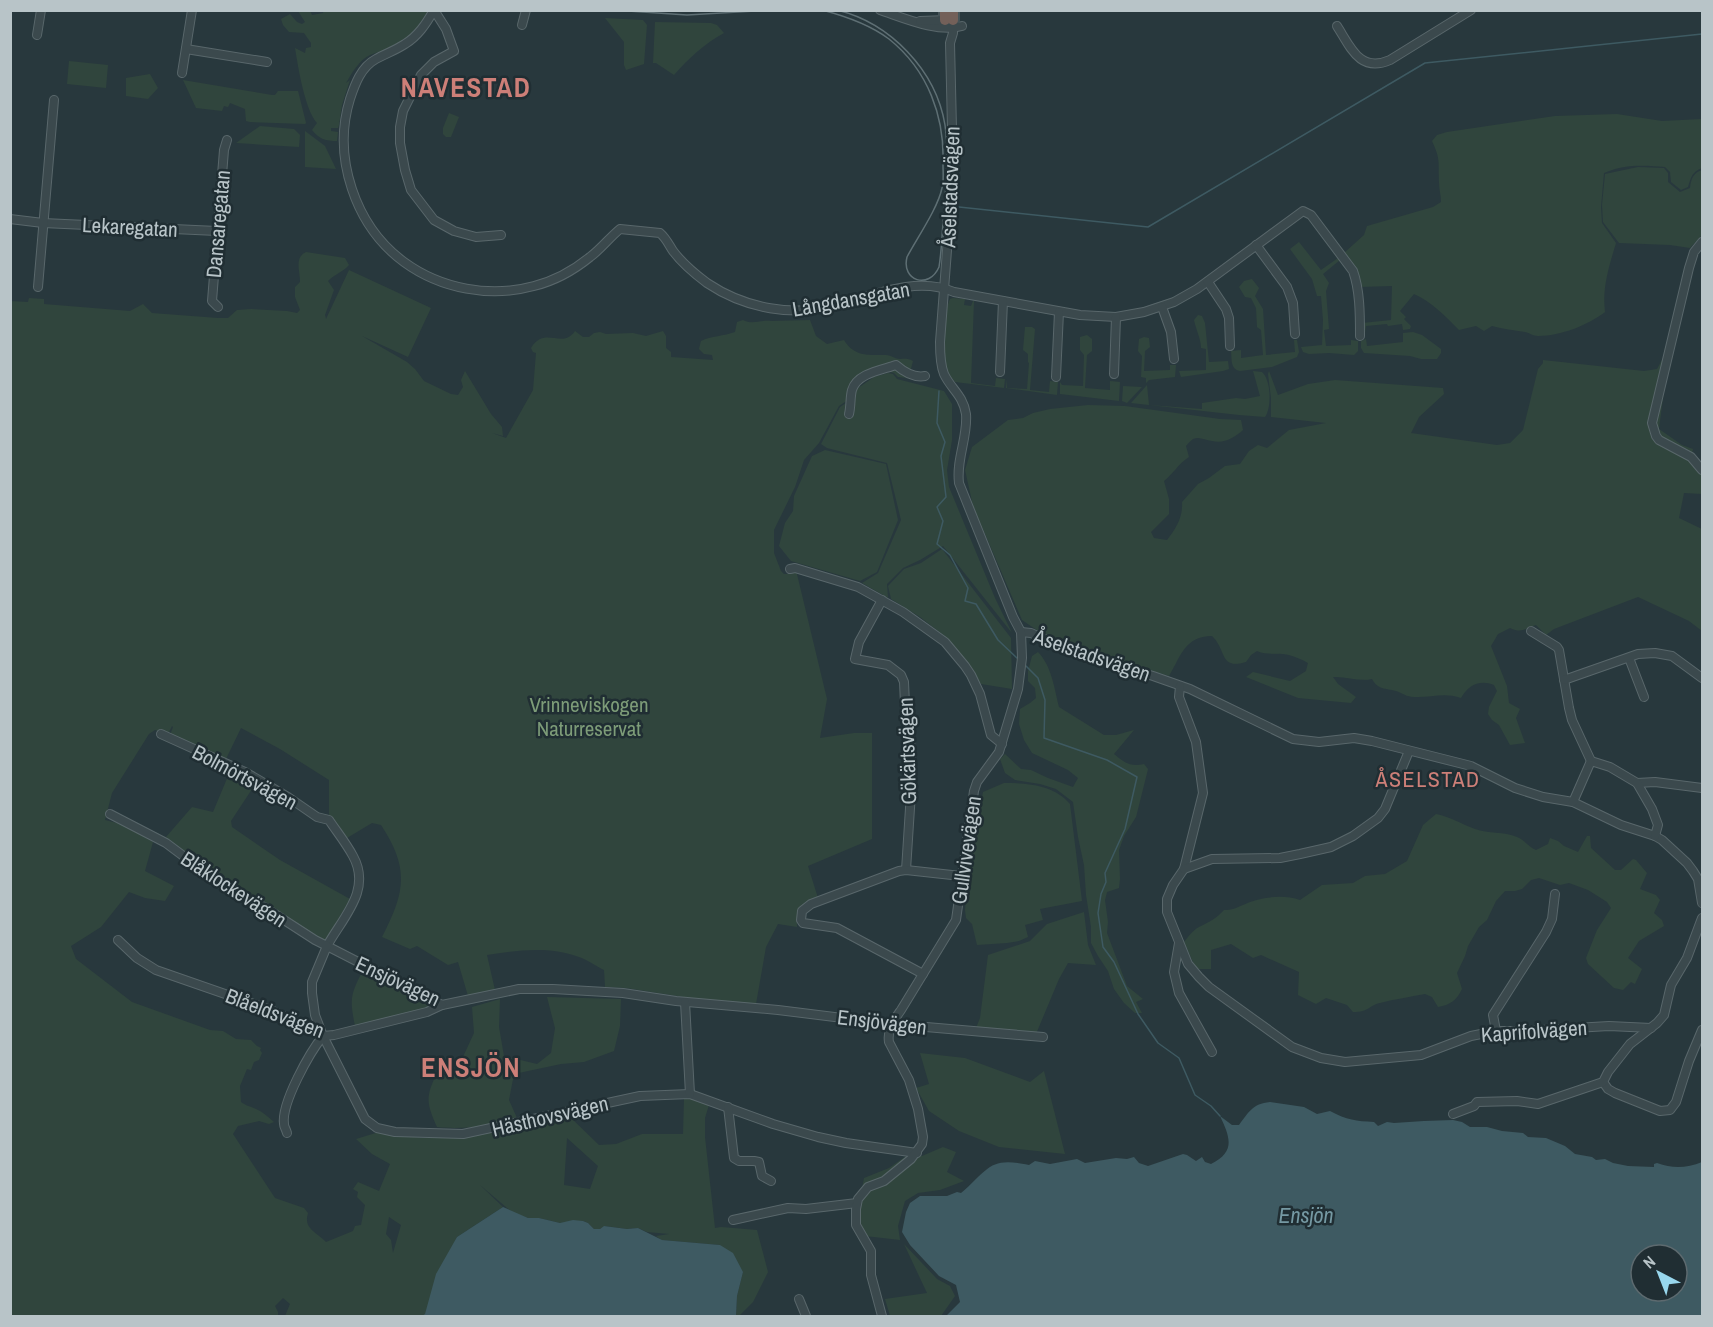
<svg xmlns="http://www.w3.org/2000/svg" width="1713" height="1327" font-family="'Archivo Narrow',sans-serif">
<rect width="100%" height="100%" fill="#28383d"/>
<!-- green -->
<g fill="#30453d" fill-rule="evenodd">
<path d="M324 10 428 11C420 24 411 38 397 46 389 51 379 51 370 55 359 60 352 73 346 83L350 80 342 105 339 125 338 128H331V131L338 132 337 141C326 141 319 139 312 130L317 123C305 110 298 67 295 48L305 53 306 48 311 47V43L304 33 289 32 283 25 281 19 290 14 297 22 302 24 305 22 298 11H310L312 15 323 13Z"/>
<polygon points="605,18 643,20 647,25 644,64 626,70 624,65 624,42"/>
<path d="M655 22 711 23 717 25 724 33C704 44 689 58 674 75L656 63H653Z"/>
<polygon points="69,61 108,65 106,88 67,84"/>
<polygon points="150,74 158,88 148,99 126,96 126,78"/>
<polygon points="183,80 272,95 275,95 278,91 298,91 306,123 305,124 250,122 246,121 245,109 230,103 228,107 224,106 222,111 196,108"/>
<polygon points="449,113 459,117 451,137 446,137 443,134 443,128"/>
<path d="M1617 114 1662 121 1702 119V168C1692 172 1691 177 1688 187L1681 190 1671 182 1670 172 1665 167C1644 165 1624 164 1604 173L1601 207 1602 223 1616 243C1609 267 1602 287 1605 312 1588 325 1561 336 1538 336 1533 336 1530 333 1525 332 1514 330 1503 329 1492 326L1484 331 1476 326 1459 330C1445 316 1432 302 1414 294L1400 311 1406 317 1404 319 1411 326 1410 329 1403 330 1402 324 1388 326 1387 324 1366 326 1365 333 1362 323 1391 320 1392 286 1359 287 1344 253 1364 235 1367 226 1433 207 1441 202C1441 195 1439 189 1439 183 1438 162 1441 160 1432 141L1437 135 1447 132 1555 116Z"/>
<polygon points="260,126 294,129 300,135 299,147 236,143"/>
<polygon points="305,131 325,146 336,169 305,167"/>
<path d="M1638 167 1664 168 1668 173V182L1680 192 1690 188C1691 179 1693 173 1702 170V235L1690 248 1670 245 1619 243 1603 222 1602 205 1605 174Z"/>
<polygon points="1299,242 1321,270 1338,258 1340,260 1323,274 1329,283 1326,291 1329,329 1324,330 1326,346 1351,345 1351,340 1358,341 1358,351 1354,355 1329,353 1309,354 1303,352 1301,347 1322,345 1323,320 1321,296 1317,296 1312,279 1290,249"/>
<path d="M306 252 345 258 349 265C343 272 335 274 328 281L334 290 325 315 326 319 349 270 431 308 408 357 362 336 407 362 415 369 424 381 451 394 458 395 463 387 461 380 465 371 491 414 502 427 503 436 492 433 506 438 533 390 536 353 533 352 531 348C545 325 562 350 575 331L583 337H589L594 333 600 332 606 334 633 333 646 336 663 331 666 336V348L671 352V357L713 360 712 355 704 354 699 349 701 341C711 336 724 336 735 332L737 322 743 320C752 325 760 320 771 321 784 321 797 320 810 320L816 336 827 344 844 340C854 357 869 355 886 355 891 355 895 359 900 359 905 359 907 358 913 361L909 376 907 378 898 377 894 373 887 371 873 375 857 387 848 400 839 406 819 443 804 460 795 487 774 530V553L781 571 784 574H790L796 570 827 699 820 738 854 733H872V839L808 866 818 898C804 907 797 909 797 927L778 924 766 947 756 1004 690 998 626 988 605 987 604 970C596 966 588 960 579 957 549 946 518 950 487 955L495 990 468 996 458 962 448 965 417 946 410 949 382 937C405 892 410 869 381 825L372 823 347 838 329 816V780L280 749 241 728 226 759 170 735 173 727 172 726 168 734 155 730 149 734 112 793 105 820 125 825 153 842 145 871 174 886 165 901 145 898 129 892 101 927 71 946 76 959 132 1002 210 1030 223 1031 236 1039 251 1040 257 1046 261 1048 260 1050 262 1053 259 1060 254 1062 251 1070 247 1069 240 1086 241 1102C246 1106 250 1106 256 1109 263 1112 268 1117 274 1122L269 1124 259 1121 238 1126 233 1134 275 1198 304 1208 308 1213C303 1229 317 1232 326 1242L353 1231 355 1226 361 1225 365 1205 357 1197 358 1192 353 1189 358 1182 379 1191 390 1164 372 1154 356 1139 379 1132 393 1135 424 1138 464 1137 569 1116 599 1145 616 1144 642 1134H683L684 1098 694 1099 709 1105 705 1118V1137L715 1228 721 1227 757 1230 768 1272 753 1302 739 1316H736L737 1296 743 1272 720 1245 661 1240 656 1236 669 1234 647 1232 638 1228 627 1229 605 1226 600 1229H594L588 1223 583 1221 560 1223 539 1218H528L513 1213 480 1185 503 1207 457 1237 425 1315 422 1316H285L290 1304 283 1298 275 1306 278 1312V1316H11L10 301 28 302 29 298 44 299V304L130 311 143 304 152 313 218 318H228L237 310 251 309 287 311 297 313 300 310 295 297V287L300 282C300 270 294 258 306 252ZM567 1138 598 1166 590 1189 564 1185ZM389 1217 401 1225 393 1253 391 1240 386 1234Z"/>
<path d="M1252 279 1259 288 1255 296 1263 309 1266 355 1295 352 1294 340H1297L1299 352 1297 357 1272 367 1240 371C1230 369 1232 359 1231 351L1241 350V358L1263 355 1261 330 1257 327 1256 308 1251 298 1245 297 1239 287 1244 281Z"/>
<path d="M953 298 965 299 964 305 971 306 973 301H974L971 383 995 386 996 378 1005 379 1004 388 955 382C950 377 948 372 946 366 943 354 944 309 950 299Z"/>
<path d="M1198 315 1202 316 1205 323 1209 362 1228 361 1229 369 1223 371 1181 377 1179 371 1206 370V349L1201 348C1201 339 1196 330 1194 320Z"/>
<polygon points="1025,327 1032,327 1035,329 1030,390 1049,392 1050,381 1058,382 1057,395 1006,388 1007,379 1007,388 1027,389 1029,363 1028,362 1028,354 1023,350"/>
<polygon points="1413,332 1422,335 1441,349 1441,353 1437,359 1421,359 1410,356 1364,353 1361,348 1361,341 1366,339 1367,346 1403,342 1403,333"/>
<polygon points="1087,335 1092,339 1092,351 1087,355 1085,388 1110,390 1110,381 1120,382 1119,401 1060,394 1060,382 1062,385 1083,386 1084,355 1080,350 1080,337"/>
<polygon points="1144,337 1149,338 1150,347 1145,351 1144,371 1170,370 1170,365 1176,365 1175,377 1149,380 1146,383 1146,378 1141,377 1142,356 1138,351 1139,339"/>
<path d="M1665 347 1674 348 1664 390 1659 429 1682 445 1693 449 1691 457 1702 470V494L1684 493 1679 518 1702 529V631L1689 621 1638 597 1554 629 1546 635 1536 625C1524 628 1523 634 1510 628L1498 634 1491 646 1507 686 1509 703 1520 709 1516 718 1525 743 1510 745 1499 725 1492 720 1488 714 1489 707 1497 691 1494 685C1480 679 1468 685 1461 698 1444 692 1430 698 1414 697 1407 697 1402 693 1396 691 1385 688 1378 690 1372 679 1359 682 1346 676 1333 677L1338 684 1356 697 1351 703 1298 698 1246 677 1253 672 1290 681 1306 671 1308 663C1301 659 1292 655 1283 654 1274 653 1266 655 1257 651L1251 655 1246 662C1219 670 1227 650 1212 636 1185 636 1181 656 1169 676L1127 663 1076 650 1041 633 1022 620 973 506 965 470 972 447 1008 420 1023 418 1033 413 1050 409 1088 405 1125 406 1220 419 1241 420 1243 430C1234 438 1224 444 1212 441 1205 440 1199 436 1193 439 1190 441 1188 444 1186 446L1189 457C1178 464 1174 473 1164 481L1169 499V514L1151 532 1154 538 1167 540C1176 528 1183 518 1182 502L1198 484 1209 478 1225 466 1240 464 1249 451 1258 445 1267 448 1289 430 1326 423 1271 417V398L1268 374 1269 371 1278 395 1308 384 1335 380 1443 388 1444 394 1419 417 1411 433 1497 445 1510 443 1523 430 1538 369 1543 363V360L1644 371 1657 369 1664 356Z"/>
<path d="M1253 371 1262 372C1271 380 1272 407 1265 417L1239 415 1131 403 1147 385 1149 405 1202 409V403L1236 398 1245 399 1260 396Z"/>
<polygon points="888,373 893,374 897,379 944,391 952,404 952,440 947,470 949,487 995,598 1012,633 943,546 920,560 903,568 887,584 888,598 862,583 878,573 901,520 887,463 827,448 821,444 840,407 849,401 858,388 874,377"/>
<polygon points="1123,386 1142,387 1127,403 1122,401"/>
<polygon points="825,450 886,464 898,520 877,572 860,581 791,561 779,546 785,523 793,511 794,496 812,456"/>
<polygon points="942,549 1011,638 1012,689 981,684 947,638 920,617 891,599 888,586 904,569 921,563"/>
<path d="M1038 652C1052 667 1054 687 1059 707L1104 735H1116L1134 730 1114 754C1125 763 1130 767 1144 764L1148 769 1136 817 1124 836 1119 850 1120 879 1119 888 1107 892 1105 900 1108 922 1107 933 1127 986 1143 999 1136 1002 1142 1013H1135L1124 1003 1114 989 1108 971 1098 956 1091 943V927L1086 895 1084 865 1078 837 1073 802 1056 789 1040 784 1015 780 1005 773 1000 759 1005 754 1021 769 1031 770 1048 778 1073 787 1078 778 1068 770 1032 753 1024 740 1019 724 1020 709 1030 703 1036 698 1035 688 1028 681V671L1032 656Z"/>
<path d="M231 769 256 783 231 821 232 827 280 860 350 899 326 941C271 909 214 880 166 837L192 807 213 812Z"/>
<path d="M1004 783C1028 783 1054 785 1070 804L1082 901 1040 909 1043 920 1025 925 1028 937 1019 941 1007 943 977 945 972 924 966 918 965 910 969 864 983 792Z"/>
<path d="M1436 814C1451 817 1461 824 1475 829 1488 834 1504 831 1517 837 1525 840 1528 847 1536 850L1548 844 1550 838 1558 841 1564 846 1578 852 1587 836H1590L1591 848 1615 870H1621L1633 859 1636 860 1647 873 1640 889 1656 895 1660 900 1654 913 1662 920 1664 926 1639 941 1628 958 1642 969 1635 984 1631 982 1623 990 1614 988 1588 964 1586 958 1597 930 1611 908 1607 902 1588 890 1569 883 1560 885 1539 878 1531 880 1522 889 1515 891H1505L1496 901 1487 920 1479 927 1468 946 1465 956 1457 973 1462 989C1457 1000 1450 1005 1438 1007L1432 997 1425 994C1410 997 1395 999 1380 1003 1367 1006 1370 1012 1353 1012L1347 1005 1326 998 1316 1004 1298 995 1299 972 1261 955 1253 958 1231 944 1211 950V969H1196L1184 942C1188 937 1193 930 1199 927 1209 922 1216 919 1224 910 1232 910 1236 908 1243 905 1259 897 1283 894 1300 900L1322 885 1353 883 1365 876 1385 874 1407 861 1423 825Z"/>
<polygon points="1084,912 1088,945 1096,965 1068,963 1059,979 1036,1034 976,1028 980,1018 988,955 1030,941 1047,924"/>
<path d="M364 968 432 1003 430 1009 355 1026C349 997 351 994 364 968Z"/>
<path d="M547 997 621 999 620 1026 614 1051 584 1062 561 1064 514 1074 509 1100 517 1118C487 1125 467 1130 437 1127 427 1104 425 1098 436 1075L456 1072 474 1033 472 1007 500 999 499 1027 504 1056 537 1064 551 1053 555 1028Z"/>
<polygon points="920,1053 965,1058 1030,1082 1044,1071 1065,1154 999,1147 959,1131 929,1111 916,1088 929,1084"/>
<polygon points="943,1147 956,1152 947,1172 964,1181 940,1190 918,1193 905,1201 898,1226 900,1240 865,1236 857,1214 864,1178 889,1168 906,1156 922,1156"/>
<polygon points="904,1244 937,1279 950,1286 955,1296 941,1316 890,1316 885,1299 927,1293"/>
</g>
<!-- water -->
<g fill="#3e5a62" fill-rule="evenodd">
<path d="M1270 1102 1304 1107 1317 1114 1330 1111C1347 1120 1356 1121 1374 1122L1378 1126 1387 1122 1394 1123 1424 1121 1453 1120 1462 1122 1470 1127H1487L1502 1131 1523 1133 1528 1137 1546 1138 1565 1146 1575 1154 1592 1157 1596 1160 1605 1159 1613 1163 1628 1166 1654 1167V1164L1657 1163C1673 1169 1687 1168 1702 1162V1316H946L960 1302 956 1285 939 1276 910 1245 902 1232 906 1212 910 1203 920 1196H947L957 1192 961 1193C989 1169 989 1156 1029 1165L1035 1161 1050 1164 1077 1159 1085 1163 1116 1158 1127 1159 1134 1157 1139 1163 1148 1166 1183 1154 1187 1155 1196 1161 1202 1157 1205 1162 1211 1164C1236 1152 1230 1137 1220 1116L1232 1125H1239C1249 1112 1252 1104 1270 1102ZM1641 1255H1677V1291H1641Z"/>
<polygon points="503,1207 528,1218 539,1218 560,1223 573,1220 583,1221 588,1223 594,1229 600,1229 604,1226 627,1229 638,1228 662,1240 720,1245 733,1253 743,1272 737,1296 736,1316 422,1316 425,1314 436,1274 457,1237"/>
</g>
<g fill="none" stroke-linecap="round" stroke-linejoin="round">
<!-- stream -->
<g stroke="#3e5a62" stroke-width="1.5">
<polyline points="959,207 1148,227 1425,63 1702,34"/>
<polyline points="939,391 937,423 945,442 941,456 946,497 937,507 943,521 937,544 950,555 968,588 965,601 976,604 998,640 1019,660"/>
<polyline points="1025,665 1038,678 1045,700 1044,738 1107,760 1137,777 1125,829 1105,873 1106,882 1101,894 1098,913 1103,947 1114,962 1138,1014 1158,1043 1179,1058 1195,1095 1211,1106 1220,1116"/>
</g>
<!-- minor casing -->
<g stroke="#59676b" stroke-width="10">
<g id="minor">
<path d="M880 10C904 18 938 33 962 26"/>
<polyline points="920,21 947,20"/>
<polyline points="522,25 526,10"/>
<path d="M1337 26C1351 48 1360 73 1390 60L1471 10"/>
<polyline points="37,35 41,10"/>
<polyline points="186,49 267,62"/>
<polyline points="182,73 192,10"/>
<polyline points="10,219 43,223 217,231"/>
<path d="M501 235 476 237 454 231 434 220 411 190 405 170 400 143V127L403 111 421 75 434 62 454 51 446 29 434 10C426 24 418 36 405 44 396 50 385 54 376 59 361 67 355 84 350 99 332 157 355 226 404 262 441 289 490 298 534 286 554 281 574 270 590 257 601 249 609 238 620 229L660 233C666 238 669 245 673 251 682 263 695 274 707 283 746 309 793 317 838 305 874 295 917 276 954 292L1080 315 1116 317 1144 312 1174 302 1197 289 1303 211 1311 215 1353 271C1360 290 1360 315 1360 336"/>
<polyline points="1702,242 1694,252 1689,268 1652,423 1656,436 1659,440 1691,457 1702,470"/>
<polyline points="1256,245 1287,287 1293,303 1295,334"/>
<polyline points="1208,282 1226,309 1229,318 1230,346"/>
<polyline points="38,287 54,100"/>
<polyline points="218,307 212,301 224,150 227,140"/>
<polyline points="1162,307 1171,332 1174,359"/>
<polyline points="1000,372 1003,301"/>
<polyline points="1114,374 1116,317"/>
<polyline points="1056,377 1059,312"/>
<path d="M849 414C851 406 850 397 852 390 857 373 882 370 896 365 904 372 914 378 925 376"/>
<polyline points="790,569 795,568 858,587 903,612 945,642 965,666 971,675 980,694 991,735 1002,744"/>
<polyline points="882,600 859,642 855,659 888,665 901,675 904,682 905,704 910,739 912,777 906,870"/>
<polyline points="1531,631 1557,647 1559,650 1569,708 1572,720 1591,761"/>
<polyline points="1021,632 1031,633 1071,651 1153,676 1190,689 1293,739 1319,742 1354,738 1372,741 1471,766 1515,788 1543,797 1573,802 1621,825 1655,836 1662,840 1687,863 1693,871 1698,879 1702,903"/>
<polyline points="1629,658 1644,697"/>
<polyline points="1564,680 1638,654 1655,653 1672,656 1702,678"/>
<polyline points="1180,686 1179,697 1196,742 1203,793 1184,869 1173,885 1167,899 1167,912 1188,964 1199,977 1209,987 1292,1047 1321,1058 1345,1062 1421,1055 1471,1036 1496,1031 1523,1031 1609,1026 1651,1028"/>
<path d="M161 734 245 772 288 797 317 817 329 820C337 832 346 843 353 856 372 890 343 917 327 946L442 1005 519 989H553L623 993 676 1001 778 1010 891 1024 1043 1037"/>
<polyline points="1637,783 1655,782 1702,788"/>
<polyline points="1573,802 1591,761 1610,767 1637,783 1652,809 1658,825 1655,836"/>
<polyline points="110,814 166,843 230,891 264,907 315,940 327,946 312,982 312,993 315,1015 323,1036 365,1119 377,1128 395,1132 463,1134 640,1096 690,1094 773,1124 818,1137 846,1143 917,1153"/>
<polyline points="1184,869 1212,859 1280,858 1300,854 1331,847 1353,836 1378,818 1385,809 1409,751"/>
<polyline points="118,940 137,958 156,970 271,1010 323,1036 334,1035 427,1012 442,1005"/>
<polyline points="1179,943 1174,972 1179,993 1212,1052"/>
<polyline points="923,974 837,928 803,923 801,920 802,911 811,904 899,871 906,870 961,876"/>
<polyline points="685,1002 690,1094"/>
<polyline points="1496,1031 1493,1015 1546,932 1552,919 1555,894"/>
<polyline points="1603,1082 1608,1089 1615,1093 1660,1111 1670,1110 1676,1102 1689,1061 1702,1030"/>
<polyline points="728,1107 734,1158 739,1161 754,1161 759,1162 762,1176 771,1181"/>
<polyline points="1453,1114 1474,1106 1477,1102 1517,1101 1538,1104 1603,1082 1608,1072 1630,1044 1657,1023 1664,1015 1671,985 1687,958 1702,918"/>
<path d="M287 1133C286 1129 284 1127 284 1124 281 1103 310 1052 323 1036"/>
<polyline points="733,1220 788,1208 806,1209 857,1203"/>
<polyline points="799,1299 806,1316"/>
<path d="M882 1316 871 1275V1251L856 1225V1209L858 1199 868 1187 884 1181 911 1159 922 1144 923 1137 918 1109 909 1080 889 1042C887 1029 894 1020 901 1010L956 920 974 791 977 782 999 752 1018 689 1022 658 1021 632 1013 617 959 483C956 459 968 437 966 414 963 395 951 389 944 374 940 364 940 352 940 342L953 172 950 43 953 33V20"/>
</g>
</g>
<!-- highway casing -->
<g stroke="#465458" stroke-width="14">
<g id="highway">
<polyline points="945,10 945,20"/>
<polyline points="953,10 953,20"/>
</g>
</g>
<!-- minor -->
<use href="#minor" stroke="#3b494d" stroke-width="8"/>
<!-- highway -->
<use href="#highway" stroke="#736059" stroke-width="10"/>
<!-- tram -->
<g stroke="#5e6f74" stroke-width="1.5">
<polyline points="613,10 687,15 773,10"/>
<path d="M822 10C845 16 869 24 889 39 928 70 945 117 943 165 943 172 944 181 942 188 938 208 917 238 907 257 901 281 929 290 939 267 942 249 942 230 944 212 946 183 949 154 945 125 936 70 890 23 837 10"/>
</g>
</g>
<g text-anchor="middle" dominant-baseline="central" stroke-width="5" stroke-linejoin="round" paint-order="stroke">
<!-- street labels -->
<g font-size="21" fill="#b8c4c8" stroke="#202e33">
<text transform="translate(950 187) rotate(-88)">Åselstadsvägen</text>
<text transform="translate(218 224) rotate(-85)">Dansaregatan</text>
<text transform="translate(130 227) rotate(3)">Lekaregatan</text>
<text transform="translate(851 299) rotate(-10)">Långdansgatan</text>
<text transform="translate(1092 655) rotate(19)">Åselstadsvägen</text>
<text transform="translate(907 751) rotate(-92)">Gökärtsvägen</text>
<text transform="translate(245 777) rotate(28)">Bolmörtsvägen</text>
<text transform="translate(966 850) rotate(-82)">Gullvivevägen</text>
<text transform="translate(234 889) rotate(33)">Blåklockevägen</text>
<text transform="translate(398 981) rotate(25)">Ensjövägen</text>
<text transform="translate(275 1013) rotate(21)">Blåeldsvägen</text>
<text transform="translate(882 1022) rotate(7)">Ensjövägen</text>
<text transform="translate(1534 1031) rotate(-4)">Kaprifolvägen</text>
<text transform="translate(550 1116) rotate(-13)">Hästhovsvägen</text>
</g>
<!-- park labels -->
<g font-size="21" fill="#7d9c78" stroke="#202e33">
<text x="589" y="704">Vrinneviskogen<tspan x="589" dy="24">Naturreservat</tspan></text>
</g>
<!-- neighbourhood labels -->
<g font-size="22" letter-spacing="1.5" fill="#cd7f78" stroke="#202e33">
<text x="1428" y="779">ÅSELSTAD</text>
</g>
<!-- water labels -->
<g font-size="22" font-style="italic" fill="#7599a3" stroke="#202e33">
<text x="1306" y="1215">Ensjön</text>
</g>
<!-- district labels -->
<g font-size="27" font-weight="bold" letter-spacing="1.5" fill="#cd7f78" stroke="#202e33">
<text x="466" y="87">NAVESTAD</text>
<text x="471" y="1067">ENSJÖN</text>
</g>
</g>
<!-- border -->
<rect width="1713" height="1327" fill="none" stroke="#b8c4c8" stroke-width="24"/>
<!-- north arrow -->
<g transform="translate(1659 1273) rotate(318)"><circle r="28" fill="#202e33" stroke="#5d6a6f" stroke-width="1.5"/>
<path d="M0-4.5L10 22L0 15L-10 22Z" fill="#98d7ed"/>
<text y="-9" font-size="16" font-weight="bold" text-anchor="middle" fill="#b8c4c8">N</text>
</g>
</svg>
